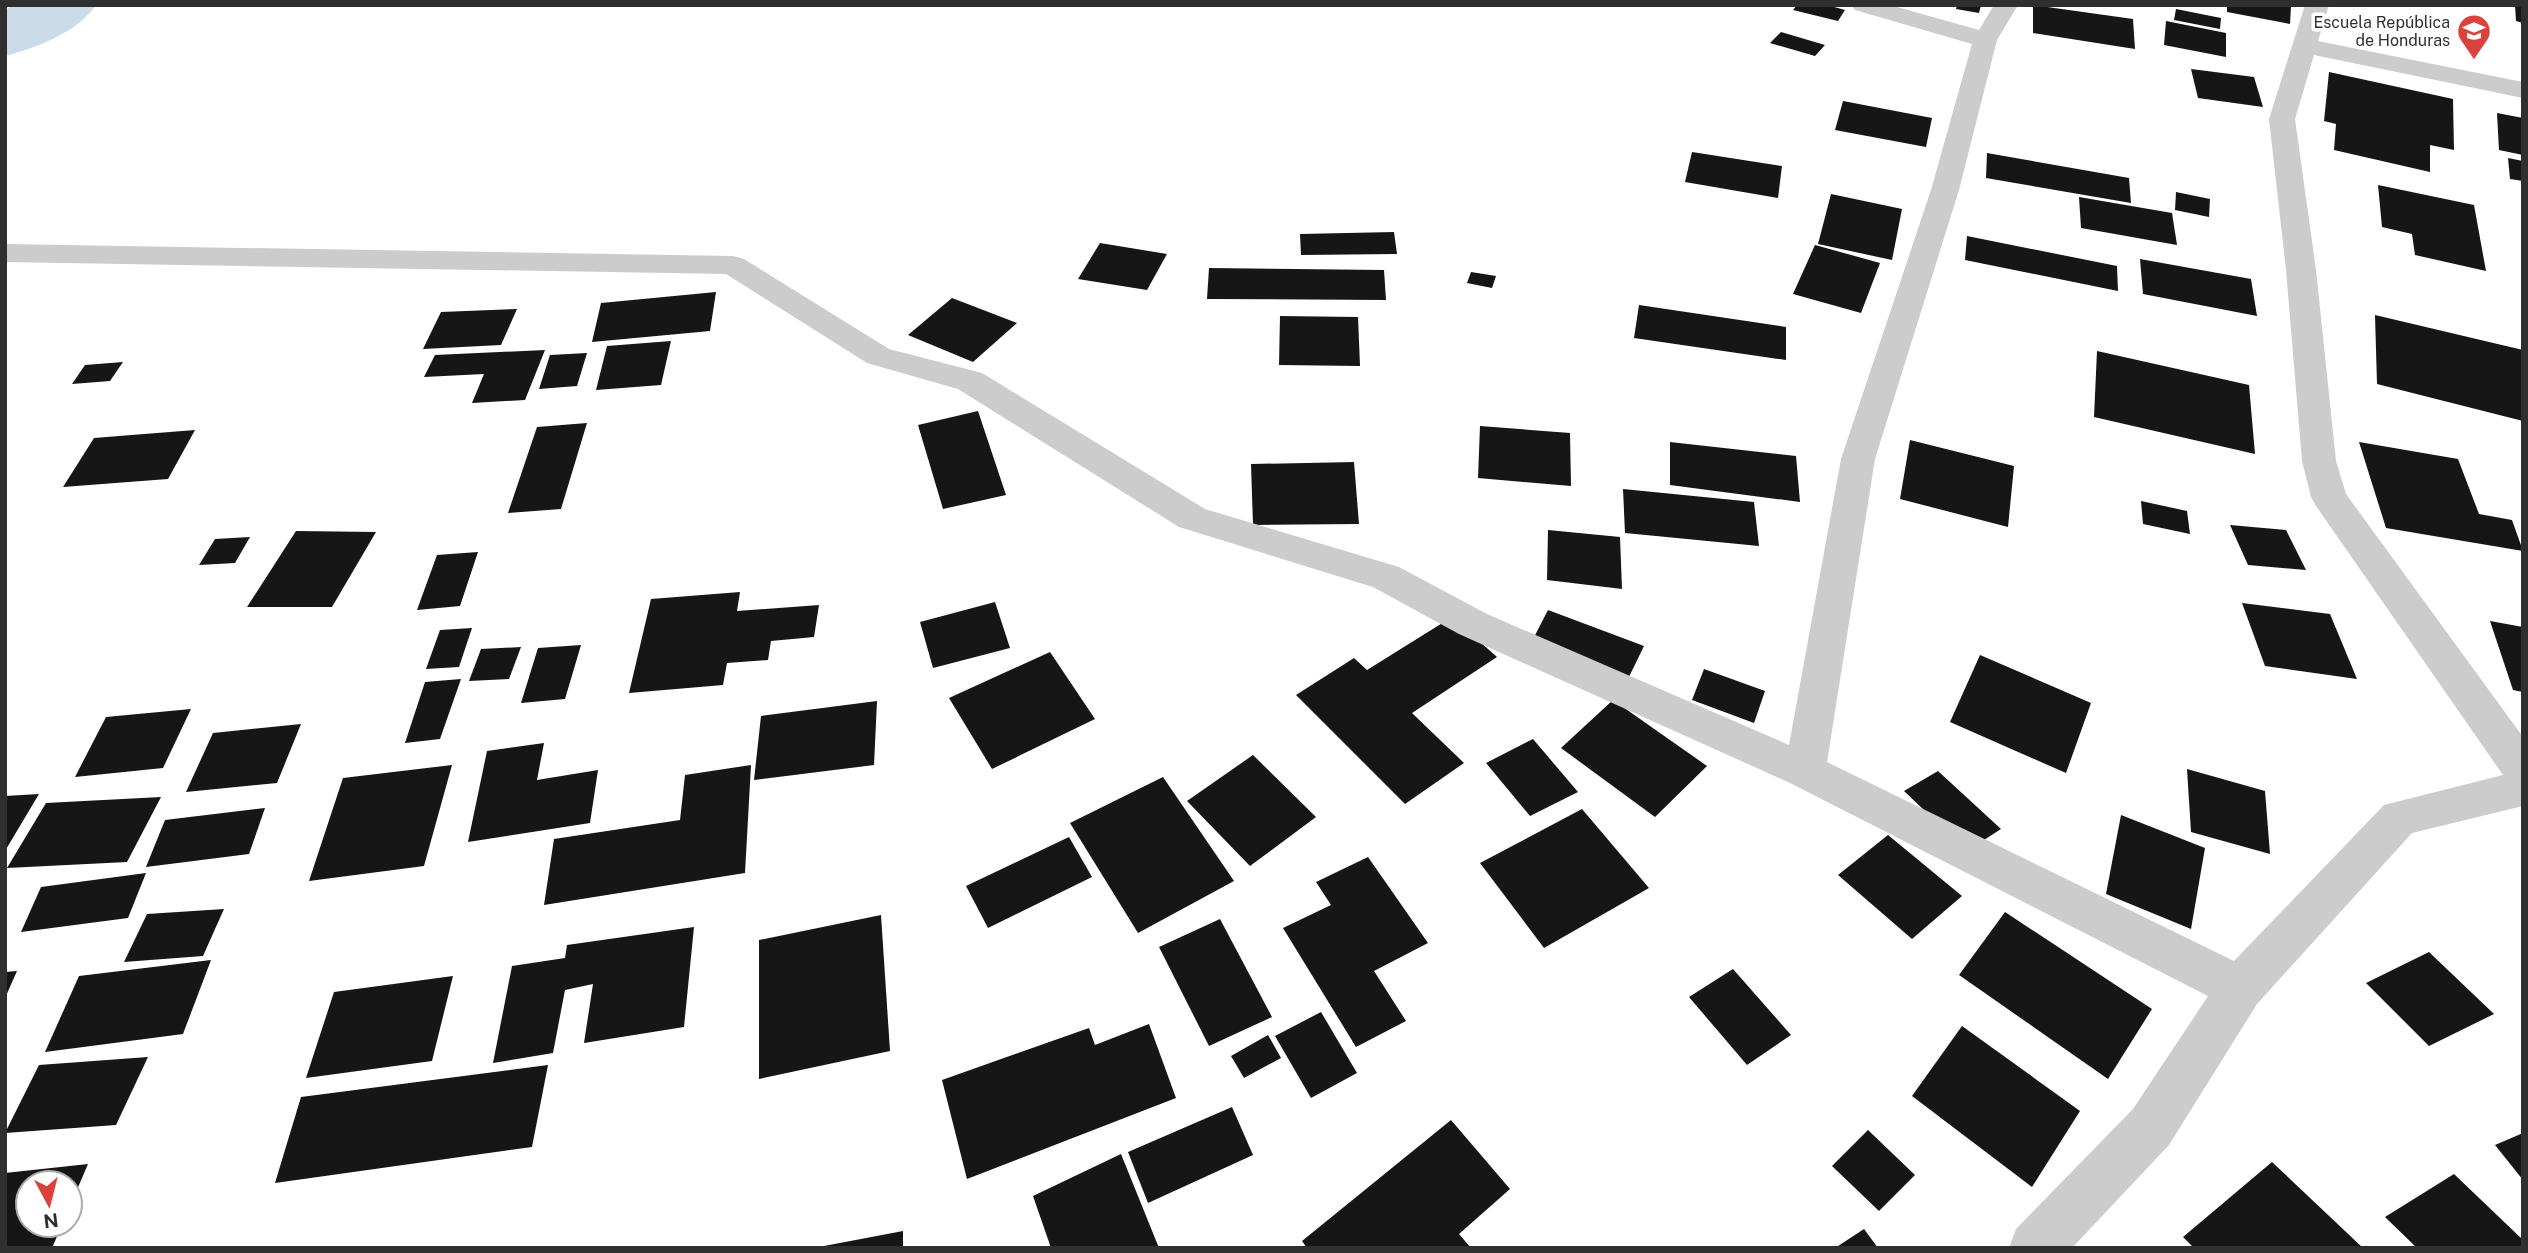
<svg xmlns="http://www.w3.org/2000/svg" width="2528" height="1253" font-family="'Public Sans',sans-serif">
<rect width="100%" height="100%" fill="#fff"/>
<g fill="none" stroke-linecap="round" stroke-linejoin="round">
<!-- river -->
<path fill="#cbdbea" fill-rule="evenodd" d="M14 5H96C78 32 36 48 5 56V10Z"/>
</g>
<!-- building -->
<g fill="#161616">
<polygon points="1797,5 1827,5 1845,10 1838,21 1793,10"/>
<polygon points="1957,5 1981,5 1979,13 1956,9"/>
<polygon points="2033,5 2133,19 2135,49 2033,33"/>
<polygon points="2227,5 2291,6 2290,24 2227,12"/>
<polygon points="2515,5 2523,5 2523,23 2516,21"/>
<polygon points="2176,9 2221,18 2220,29 2174,20"/>
<polygon points="2166,21 2226,33 2226,57 2164,45"/>
<polygon points="1781,32 1825,45 1815,56 1770,43"/>
<polygon points="2191,69 2254,77 2263,107 2198,98"/>
<polygon points="2329,72 2453,99 2454,150 2430,145 2430,172 2334,150 2336,124 2324,121"/>
<polygon points="1843,101 1932,118 1926,147 1835,130"/>
<polygon points="2497,113 2523,118 2523,155 2499,150"/>
<polygon points="1692,152 1782,166 1778,198 1685,182"/>
<polygon points="1987,153 2129,178 2131,203 1986,178"/>
<polygon points="2508,158 2523,161 2523,181 2510,179"/>
<polygon points="2378,185 2474,205 2486,271 2415,255 2412,234 2382,227"/>
<polygon points="2176,192 2210,199 2209,217 2175,210"/>
<polygon points="1831,194 1902,209 1892,260 1818,244"/>
<polygon points="2079,197 2172,213 2177,245 2081,228"/>
<polygon points="1394,232 1397,254 1301,255 1300,234"/>
<polygon points="1967,236 2117,266 2118,291 1965,260"/>
<polygon points="1100,243 1167,254 1147,290 1078,279"/>
<polygon points="1815,245 1880,263 1861,313 1793,294"/>
<polygon points="2140,259 2251,279 2257,316 2143,294"/>
<polygon points="1209,268 1384,270 1386,300 1207,299"/>
<polygon points="1471,272 1496,276 1492,288 1467,283"/>
<polygon points="716,292 710,331 592,342 601,303"/>
<polygon points="952,298 1017,323 973,362 908,335"/>
<polygon points="1639,305 1786,327 1786,360 1634,338"/>
<polygon points="517,309 501,345 423,349 441,312"/>
<polygon points="2375,315 2523,350 2523,421 2377,384"/>
<polygon points="1280,316 1358,317 1360,366 1279,365"/>
<polygon points="671,341 661,385 596,390 607,346"/>
<polygon points="545,350 525,400 472,403 484,374 424,377 435,355"/>
<polygon points="2097,351 2249,385 2255,454 2094,417"/>
<polygon points="587,353 577,386 539,389 550,355"/>
<polygon points="123,362 110,381 72,384 85,365"/>
<polygon points="978,411 1006,495 943,509 918,425"/>
<polygon points="587,423 561,509 508,513 537,427"/>
<polygon points="1480,426 1570,433 1571,486 1478,478"/>
<polygon points="195,430 168,479 63,487 94,438"/>
<polygon points="1910,440 2014,466 2008,527 1900,499"/>
<polygon points="1670,442 1796,456 1800,502 1670,485"/>
<polygon points="2359,442 2458,459 2479,514 2512,520 2523,551 2386,528"/>
<polygon points="1354,462 1359,524 1253,525 1251,464"/>
<polygon points="1623,489 1754,502 1759,546 1625,533"/>
<polygon points="2141,501 2187,511 2190,534 2143,524"/>
<polygon points="2230,525 2286,530 2306,570 2248,565"/>
<polygon points="1548,530 1620,537 1622,589 1547,580"/>
<polygon points="296,531 376,532 332,607 247,607"/>
<polygon points="250,537 235,563 199,565 215,539"/>
<polygon points="478,552 460,606 417,610 437,555"/>
<polygon points="740,592 737,611 819,605 814,637 771,641 768,660 727,663 723,685 629,693 651,599"/>
<polygon points="995,602 1010,648 933,668 920,622"/>
<polygon points="2242,603 2330,614 2357,679 2265,666"/>
<polygon points="1548,610 1644,646 1627,681 1530,645"/>
<polygon points="1452,617 1497,657 1412,713 1464,763 1405,804 1296,695 1354,658 1367,670"/>
<polygon points="2490,621 2523,627 2523,692 2513,690"/>
<polygon points="472,628 459,667 426,669 440,630"/>
<polygon points="581,645 565,699 521,703 538,648"/>
<polygon points="521,647 509,679 469,681 481,649"/>
<polygon points="1050,652 1095,719 992,769 949,698"/>
<polygon points="1980,655 2091,703 2066,773 1950,722"/>
<polygon points="1704,669 1765,691 1754,723 1692,700"/>
<polygon points="461,679 440,739 405,743 425,682"/>
<polygon points="1613,700 1707,766 1655,817 1561,748"/>
<polygon points="877,701 874,765 754,780 761,716"/>
<polygon points="191,709 163,768 75,777 106,717"/>
<polygon points="301,724 277,783 186,792 213,733"/>
<polygon points="1533,739 1578,792 1530,816 1486,763"/>
<polygon points="544,743 537,780 598,770 590,823 468,842 487,751"/>
<polygon points="1253,755 1316,817 1250,866 1187,801"/>
<polygon points="452,765 424,866 309,881 343,778"/>
<polygon points="751,765 745,873 544,905 554,839 680,820 685,775"/>
<polygon points="2187,769 2265,791 2270,854 2191,832"/>
<polygon points="1938,771 2001,829 1967,851 1904,791"/>
<polygon points="1163,777 1234,881 1138,933 1070,823"/>
<polygon points="39,794 5,851 5,796"/>
<polygon points="161,797 127,862 7,868 46,803"/>
<polygon points="265,808 249,854 146,867 165,820"/>
<polygon points="1582,809 1649,888 1544,948 1480,863"/>
<polygon points="2121,815 2205,848 2191,929 2106,894"/>
<polygon points="1888,835 1962,896 1912,939 1838,875"/>
<polygon points="1069,837 1092,877 988,928 966,886"/>
<polygon points="1368,857 1428,943 1374,971 1406,1021 1356,1047 1283,928 1331,905 1316,882"/>
<polygon points="146,873 128,918 21,932 41,887"/>
<polygon points="224,909 203,956 124,962 147,914"/>
<polygon points="2005,912 2152,1009 2108,1079 1959,975"/>
<polygon points="881,915 890,1051 759,1079 759,940"/>
<polygon points="1220,919 1272,1017 1209,1046 1159,947"/>
<polygon points="694,927 684,1027 584,1043 593,984 565,990 553,1053 493,1063 512,966 565,958 567,945"/>
<polygon points="2429,952 2494,1014 2429,1046 2366,983"/>
<polygon points="211,960 183,1034 45,1052 79,976"/>
<polygon points="1733,969 1791,1035 1747,1065 1689,997"/>
<polygon points="17,971 5,998 5,972"/>
<polygon points="453,976 432,1061 306,1078 334,992"/>
<polygon points="1321,1012 1357,1073 1311,1098 1275,1036"/>
<polygon points="1149,1024 1176,1098 967,1179 942,1080 1089,1028 1095,1045"/>
<polygon points="1962,1026 2080,1111 2032,1187 1912,1096"/>
<polygon points="1268,1035 1281,1058 1244,1078 1231,1056"/>
<polygon points="148,1057 116,1125 5,1133 39,1065"/>
<polygon points="548,1065 532,1147 275,1183 301,1097"/>
<polygon points="1232,1107 1253,1155 1148,1203 1128,1152"/>
<polygon points="1451,1120 1510,1189 1459,1234 1471,1248 1307,1248 1302,1241"/>
<polygon points="1868,1130 1915,1175 1879,1211 1832,1166"/>
<polygon points="2523,1133 2523,1180 2495,1145"/>
<polygon points="1121,1154 1159,1248 1051,1248 1033,1196"/>
<polygon points="2272,1162 2363,1248 2194,1248 2183,1237"/>
<polygon points="88,1164 70,1206 70,1183 28,1183 28,1225 62,1225 52,1248 5,1248 5,1173"/>
<polygon points="2454,1174 2523,1240 2523,1248 2417,1248 2385,1217"/>
<polygon points="1864,1229 1878,1248 1835,1248"/>
<polygon points="903,1231 903,1248 824,1248 824,1246"/>
</g>
<g fill="none" stroke-linecap="round" stroke-linejoin="round">
<!-- minor -->
<polygon fill="#ccc" fill-rule="evenodd" points="1851,5 1890,5 1979,30 1994,5 2018,5 1997,40 1959,190 1875,459 1827,762 2234,961 2384,805 2503,775 2316,506 2311,497 2302,461 2286,270 2269,119 2305,5 2329,5 2318,41 2523,82 2523,98 2314,55 2295,119 2316,270 2336,461 2346,494 2523,737 2523,806 2412,833 2257,1004 2169,1145 2072,1248 2009,1248 2016,1229 2133,1109 2208,996 1790,783 1459,634 1373,587 1179,527 958,389 867,363 726,274 5,262 5,244 733,256 744,259 889,349 982,373 1205,509 1399,567 1487,614 1789,745 1841,459 1931,190 1972,44 1855,10"/>
</g>
<!-- icons -->
<defs>
<g id="school-pin" transform="scale(1.75)"><path d="M0 17L-7.5 6A9.5 9.5 0 1 1 7.5 6Z" fill="#db423c" stroke="#fff"/><path d="M0-5L7-2L0 1L-7-2ZM-4 1L0 2.5L4 1V4Q0 6-4 4Z" fill="#fff"/></g>
</defs>
<g fill-rule="evenodd">
<use href="#school-pin" x="2474" y="31"/>
</g>
<g text-anchor="middle" dominant-baseline="central" stroke-width="7" stroke-linejoin="round" paint-order="stroke">
<!-- far-poi labels -->
<g font-size="16" fill="#2f2f2f" stroke="#fff" text-anchor="end">
<text x="2450" y="22">Escuela República<tspan x="2450" dy="18">de Honduras</tspan></text>
</g>
</g>
<!-- border -->
<rect width="2528" height="1253" fill="none" stroke="#2f2f2f" stroke-width="14"/>
<!-- north arrow -->
<g transform="translate(49 1204) rotate(173)"><circle r="33" fill="#ffffff" stroke="#acacac" stroke-width="2"/>
<path d="M0-5L12 26L0 18L-12 26Z" fill="#db423c"/>
<text y="-10" font-size="19" font-weight="bold" text-anchor="middle" fill="#2f2f2f">N</text>
</g>
</svg>
